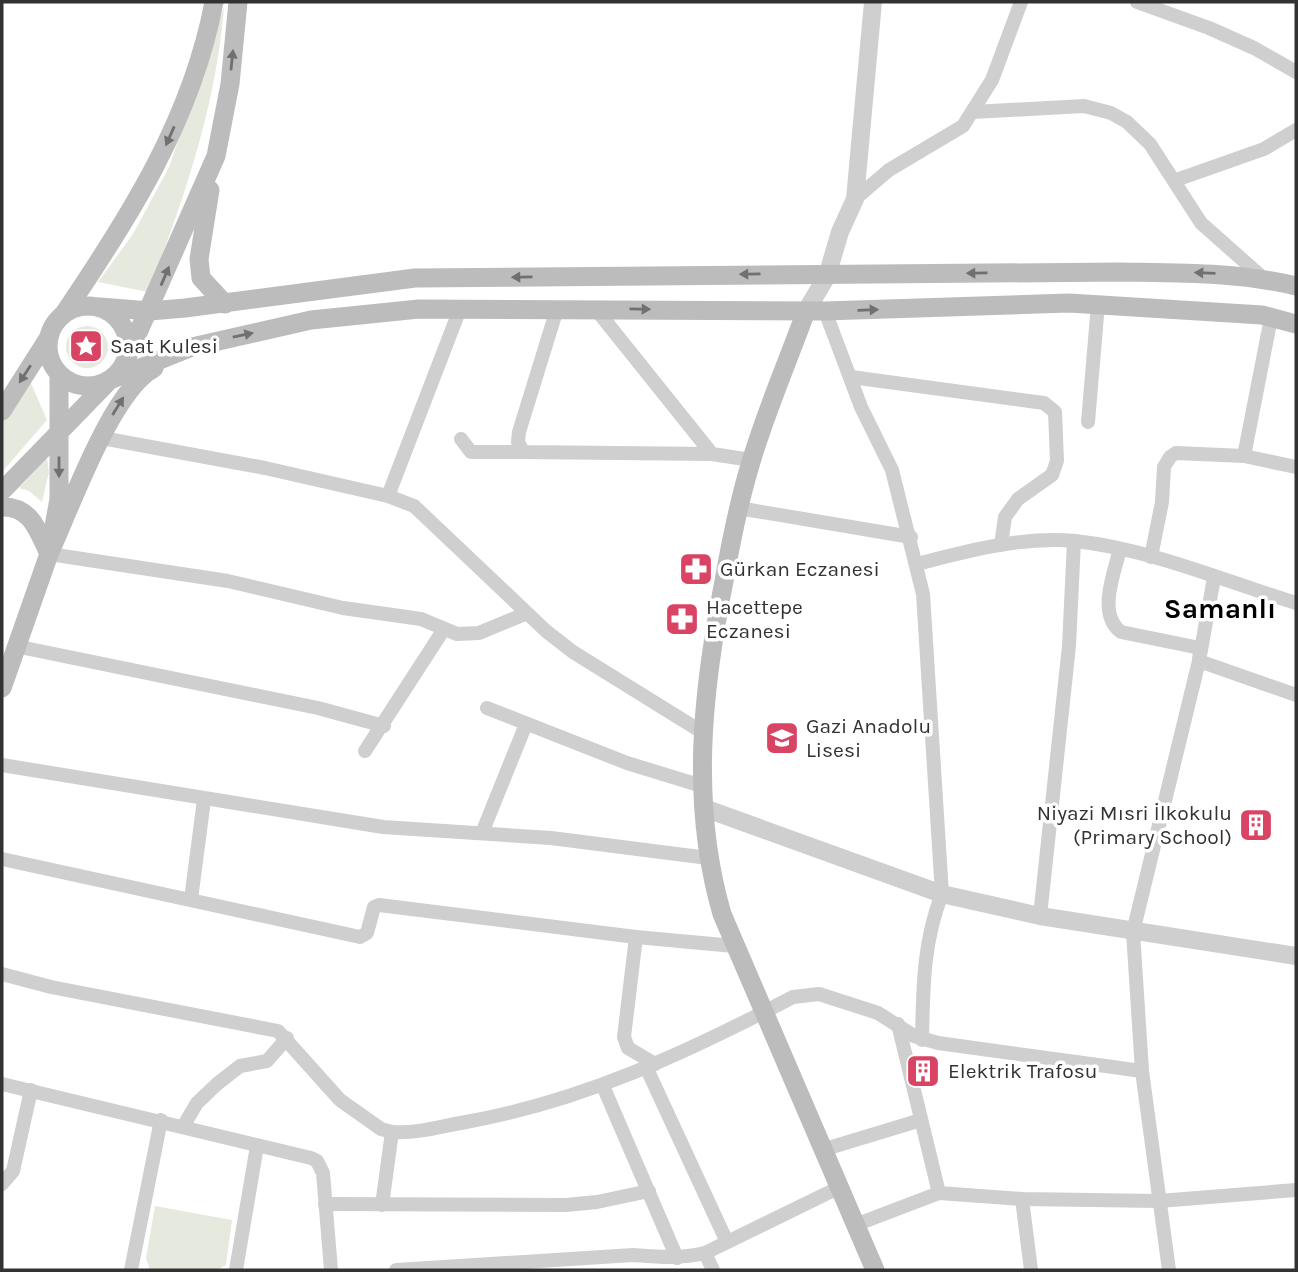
<svg xmlns="http://www.w3.org/2000/svg" width="1298" height="1272" font-family="Karla,sans-serif">
<rect width="100%" height="100%" fill="#fff"/>
<!-- green -->
<g fill="#e6eade">
<path d="M224 7C216 106 184 200 148 292L98 282 133 234 169 167Z"/>
<circle cx="87" cy="347" r="21"/>
<polygon points="30,381 47,420 2,472 2,421"/>
<polygon points="47,458 49,472 42,502 29,491 19,488"/>
<polygon points="155,1206 232,1220 226,1265 218,1269 150,1270 146,1258"/>
</g>
<g fill="none" stroke-linecap="round" stroke-linejoin="round">
<!-- minor -->
<g stroke="#cfcfcf" stroke-width="14">
<polyline points="1137,2 1209,28 1254,48 1296,72"/>
<polyline points="973,112 1084,106 1111,113 1127,122 1150,144 1201,223 1263,278"/>
<polyline points="1176,180 1264,149 1296,130"/>
<polyline points="855,199 889,170 963,126 992,80 1021,2"/>
<polyline points="595,308 712,454"/>
<polyline points="557,309 519,432 518,442 523,452 712,454 751,460"/>
<path d="M825 311 861 407 892 470 923 594 942 894C923 942 923 989 922 1040"/>
<polyline points="851,377 1044,403 1055,412 1057,461 1052,475 1018,499 1005,517 1001,545"/>
<polyline points="1088,422 1098,304"/>
<polyline points="102,438 265,468 388,496 414,506 546,631 573,652 702,732"/>
<polyline points="461,439 471,452 523,452"/>
<polyline points="1244,456 1271,318"/>
<polyline points="388,496 460,309"/>
<polyline points="738,508 911,537"/>
<path d="M1120 549C1114 574 1097 614 1121 632L1200 648"/>
<polyline points="49,554 228,581 343,608 421,619 457,634 479,633 525,614"/>
<polyline points="1151,557 1162,502 1164,467 1170,457 1176,453 1244,456 1296,467"/>
<path d="M917 564C968 551 1022 536 1075 541 1150 549 1224 581 1296 603"/>
<polyline points="15,646 318,708 384,726"/>
<polyline points="1200,651 1199,661 1296,695"/>
<polyline points="487,708 627,763 702,786"/>
<polyline points="365,751 444,629"/>
<polyline points="2,765 383,827 551,838 708,858"/>
<polyline points="482,833 526,724"/>
<polyline points="2,859 360,937 367,933 374,907 379,905 636,937 734,946"/>
<polyline points="191,899 204,800"/>
<polyline points="1040,916 1069,646 1074,541"/>
<polyline points="636,937 624,1037 628,1048 655,1064"/>
<path d="M2 974 51 987 278 1031 340 1100 381 1129 392 1132C416 1134 442 1126 466 1122 583 1101 688 1052 793 997L819 994 878 1013 914 1036 938 1043 1142 1071"/>
<polyline points="898,1024 939,1193"/>
<polyline points="647,1069 727,1242"/>
<polyline points="2,1084 311,1158 317,1161 323,1173 331,1270"/>
<polyline points="603,1086 677,1258"/>
<polyline points="184,1125 197,1103 217,1084 240,1066 267,1061 287,1038"/>
<polyline points="822,1150 921,1120"/>
<polyline points="2,1184 13,1171 31,1090"/>
<polyline points="1022,1199 1031,1270"/>
<polyline points="325,1204 566,1205 597,1202 649,1191"/>
<polyline points="382,1205 392,1132"/>
<polyline points="855,1225 939,1193 1022,1199 1159,1201 1296,1190"/>
<polyline points="705,1253 713,1270"/>
<polyline points="131,1270 161,1120"/>
<polyline points="236,1270 257,1146"/>
<path d="M396 1270 633 1255C659 1257 680 1259 705 1253L838 1188"/>
<polyline points="1169,1270 1142,1071 1133,932 1199,661 1214,578"/>
</g>
<!-- tertiary -->
<g stroke="#cfcfcf" stroke-width="18">
<polyline points="806,311 827,276 840,232 855,199 873,2"/>
<polyline points="704,808 942,894 1040,916 1296,956"/>
</g>
<!-- secondary -->
<g stroke="#bcbcbc" stroke-width="19">
<polyline points="210,190 199,259 201,278 225,304"/>
<circle cx="88" cy="346" r="40"/>
<path d="M100 307 150 311 185 308 415 278 1120 272C1180 273 1238 272 1296 286"/>
<path d="M806 311C788 361 766 411 751 462 739 501 731 541 724 581 702 692 690 804 722 914L875 1270"/>
<path d="M63 315C129 218 192 119 214 2"/>
<polyline points="126,360 216,156 230,84 238,2"/>
<path d="M59 375V499L49 554C71 507 111 391 154 368"/>
<polyline points="2,411 49,337"/>
<polyline points="2,491 110,380 192,347 311,320 419,309 825,311 1069,303 1262,315 1296,324"/>
<path d="M2 507C31 506 38 531 49 554L2 688"/>
</g>
</g>
<!-- one-way arrows -->
<defs><path id="oneway-solid" d="M-6-.8H1V-3.2L6.5 0L1 3.2V.8H-6Z" transform="scale(1.75)"/></defs>
<g fill="#707070">
<use href="#oneway-solid" transform="translate(232 60) rotate(-84)"/>
<use href="#oneway-solid" transform="translate(170 136) rotate(114)"/>
<use href="#oneway-solid" transform="translate(977 273) rotate(179)"/>
<use href="#oneway-solid" transform="translate(1205 273) rotate(-178)"/>
<use href="#oneway-solid" transform="translate(750 274) rotate(179)"/>
<use href="#oneway-solid" transform="translate(165 276) rotate(-67)"/>
<use href="#oneway-solid" transform="translate(522 277) rotate(179)"/>
<use href="#oneway-solid" transform="translate(640 309) rotate(1)"/>
<use href="#oneway-solid" transform="translate(868 310) rotate(-2)"/>
<use href="#oneway-solid" transform="translate(243 335) rotate(-12)"/>
<use href="#oneway-solid" transform="translate(25 374) rotate(123)"/>
<use href="#oneway-solid" transform="translate(118 406) rotate(-58)"/>
<use href="#oneway-solid" transform="translate(59 467) rotate(90)"/>
</g>
<!-- icons -->
<defs>
<g id="sight-square" transform="scale(1.75)"><rect x="-9" y="-9" width="18" height="18" rx="4" fill="#d94464" stroke="#fff"/><path d="M0-6L1.8-2.2L6-1.7L2.9 1.2L3.7 5.4L0 3.3L-3.7 5.4L-2.9 1.2L-6-1.7L-1.8-2.2Z" fill="#fff"/></g>
<g id="pharmacy-square" transform="scale(1.75)"><rect x="-9" y="-9" width="18" height="18" rx="4" fill="#d94464" stroke="#fff"/><path d="M-2-6h4v4h4v4h-4v4h-4v-4h-4v-4h4Z" fill="#fff"/></g>
<g id="school-square" transform="scale(1.75)"><rect x="-9" y="-9" width="18" height="18" rx="4" fill="#d94464" stroke="#fff"/><path d="M0-5L7-2L0 1L-7-2ZM-4 1L0 2.5L4 1V4Q0 6-4 4Z" fill="#fff"/></g>
<g id="building-square" transform="scale(1.75)"><rect x="-9" y="-9" width="18" height="18" rx="4" fill="#d94464" stroke="#fff"/><path d="M-4-6H4V6H1V3H-1V6H-4ZM-2.5-4.3h1.7v1.8h-1.7ZM.8-4.3h1.7v1.8H.8ZM-2.5-1h1.7V.8h-1.7ZM.8-1h1.7V.8H.8Z" fill="#fff"/></g>
</defs>
<g fill-rule="evenodd">
<use href="#sight-square" x="86" y="346"/>
<use href="#pharmacy-square" x="696" y="569"/>
<use href="#pharmacy-square" x="682" y="619"/>
<use href="#school-square" x="782" y="738"/>
<use href="#building-square" x="1256" y="825"/>
<use href="#building-square" x="923" y="1071"/>
</g>
<g text-anchor="middle" dominant-baseline="central" stroke-width="7" stroke-linejoin="round" paint-order="stroke">
<!-- poi labels -->
<g font-size="21" fill="#323232" stroke="#fff" text-anchor="start">
<text x="110" y="346">Saat Kulesi</text>
<text x="720" y="569">Gürkan Eczanesi</text>
<text x="706" y="607">Hacettepe<tspan x="706" dy="24">Eczanesi</tspan></text>
<text x="806" y="726">Gazi Anadolu<tspan x="806" dy="24">Lisesi</tspan></text>
<text x="1232" y="813" text-anchor="end">Niyazi Mısri İlkokulu<tspan x="1232" dy="24">(Primary School)</tspan></text>
<text x="948" y="1071">Elektrik Trafosu</text>
</g>
<!-- district labels -->
<g font-size="28" font-weight="bold" fill="#000" stroke="#fff">
<text x="1220" y="608">Samanlı</text>
</g>
</g>
<!-- border -->
<rect width="1298" height="1272" fill="none" stroke="#323232" stroke-width="7"/>
</svg>
